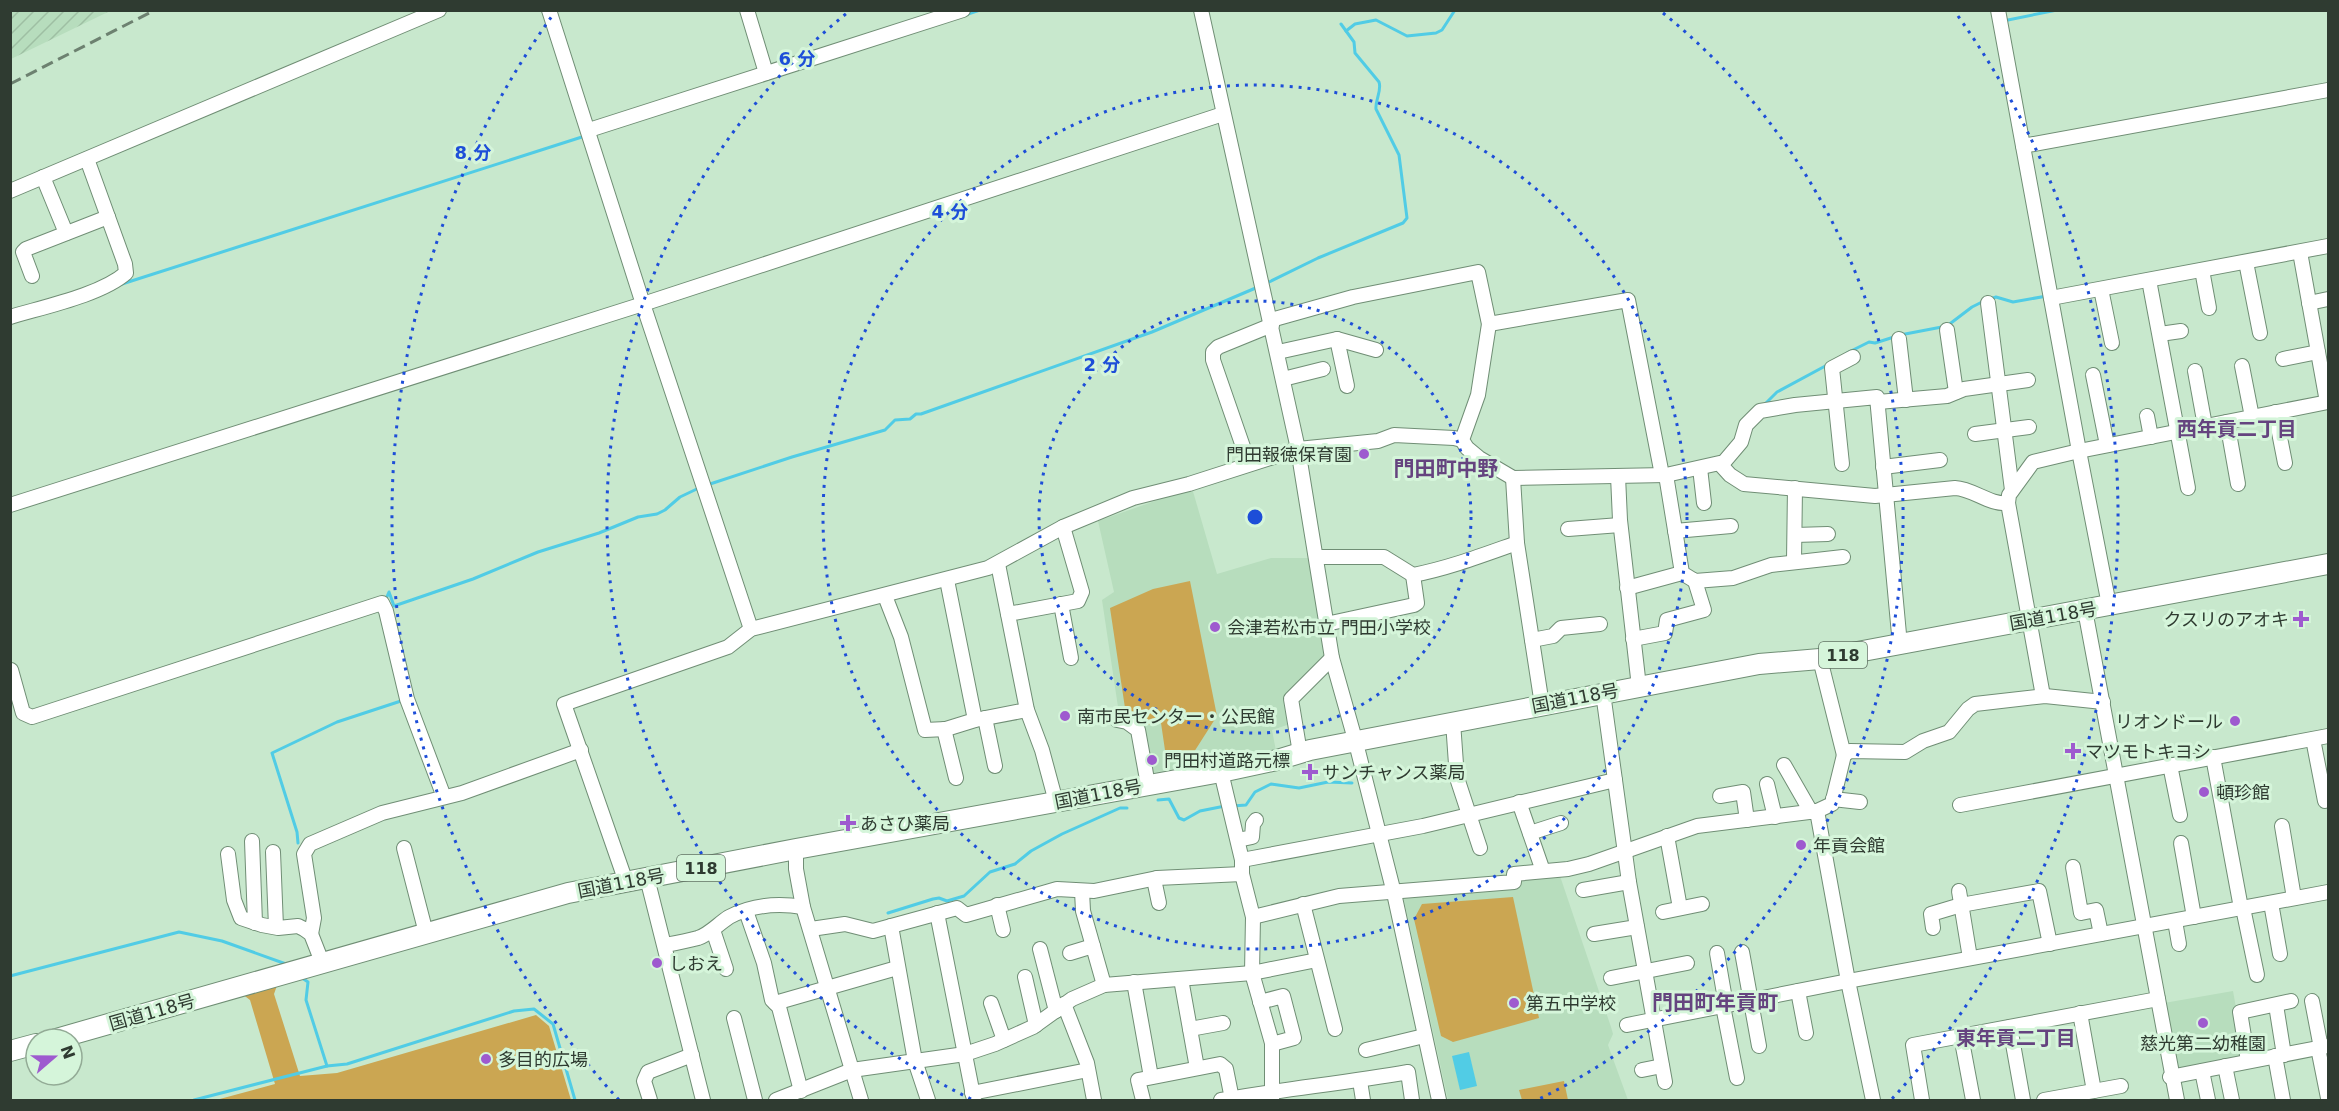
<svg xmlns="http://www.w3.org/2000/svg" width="2339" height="1111" font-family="'DejaVu Sans','Noto Sans JP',sans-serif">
<defs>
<pattern id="industrial-furrows" width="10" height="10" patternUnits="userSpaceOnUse" patternTransform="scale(1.5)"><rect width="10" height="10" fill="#b7ddbd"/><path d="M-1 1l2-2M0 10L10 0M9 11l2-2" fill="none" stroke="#9ebfa3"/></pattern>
</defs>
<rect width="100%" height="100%" fill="#c8e8cd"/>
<!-- built -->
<g fill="#b7ddbd">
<polygon points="1192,488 1217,574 1271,558 1311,558 1328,655 1286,699 1287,725 1272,730 1276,751 1151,773 1142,724 1138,717 1118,707 1102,600 1114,592 1098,521"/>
<polygon points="1560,876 1611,1027 1613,1034 1608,1045 1628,1100 1448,1100 1403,896 1519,888 1519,879"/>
<polygon points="2233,991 2245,1058 2177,1070 2164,1003"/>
</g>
<!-- industrial -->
<polygon fill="url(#industrial-furrows)" points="11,11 110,11 11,59"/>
<!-- park -->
<g fill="#cba652">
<polygon points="1190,581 1217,716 1194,752 1166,757 1161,723 1145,725 1140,715 1125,708 1110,608 1153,589"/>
<polygon points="1513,897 1539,1018 1453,1042 1441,1036 1414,919 1422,904"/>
<polygon points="280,977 274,994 300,1076 337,1073 536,1015 549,1026 571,1100 216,1100 275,1084 250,1000 237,990"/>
<polygon points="1564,1081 1568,1100 1522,1100 1519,1090"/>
</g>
<!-- water -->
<polygon fill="#51cce5" points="1469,1052 1477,1086 1460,1090 1452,1056"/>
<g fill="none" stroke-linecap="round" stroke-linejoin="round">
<!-- stream -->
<g stroke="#51cce5" stroke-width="3">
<polyline points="965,15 980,10"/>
<polyline points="2003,21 2057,10"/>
<polyline points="1346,31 1355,24 1376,20 1407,36 1436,33 1442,30 1455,10"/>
<path d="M1267 283 1318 258 1403 223 1407 218 1399 155 1376 109C1375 100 1382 91 1379 82L1355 53 1354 42 1341 24"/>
<polyline points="122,284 585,136"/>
<polyline points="1990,299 1996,297 2013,302 2047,296"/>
<polyline points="1900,335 1947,326 1972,307 1984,301"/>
<polyline points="1847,353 1869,342 1875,343 1894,337"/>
<polyline points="1764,405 1777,392 1829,364"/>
<polyline points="707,485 792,457 885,430 895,420 910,419 916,414 921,414 1152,332 1258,287"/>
<polyline points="386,599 389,592 394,606 473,579 538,552 599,533 638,517 657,514 665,510 680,497 701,487"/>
<polyline points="1158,800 1169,799 1179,818 1184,820 1200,811 1225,806"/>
<polyline points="1233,806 1246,805 1255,792 1271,784 1299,788 1328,782 1352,783"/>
<polyline points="298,843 297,832 272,753 337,722 404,700"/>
<polyline points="888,913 933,899 939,898 947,901 964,896 990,872 1015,864 1031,851 1062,834 1120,808 1127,808"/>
<polyline points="10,976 179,932 222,941 286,964"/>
<polyline points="302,978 308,982 306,1000 327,1066"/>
<polyline points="194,1100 327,1066 347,1064 514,1011 534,1009 553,1024 575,1100"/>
</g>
<!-- minor casing -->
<g stroke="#708e75" stroke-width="16">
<g id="minor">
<polyline points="549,10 643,304 751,629"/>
<polyline points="747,10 766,73"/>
<polyline points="1201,10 1298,449 1332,658 1356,743 1394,893 1439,1100"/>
<polyline points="1998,10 2079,451 2109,605"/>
<polyline points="589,130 963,10"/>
<polyline points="2023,146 2328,90"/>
<polyline points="43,177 66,233"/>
<polyline points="10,191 439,10"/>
<polyline points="2300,252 2327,402"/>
<polyline points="2246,262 2260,333"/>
<polyline points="2202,270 2209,308"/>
<polyline points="32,276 23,252 26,249 108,217"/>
<polyline points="2149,280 2188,488"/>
<polyline points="2101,289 2112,343"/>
<polyline points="2051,298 2328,246"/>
<polyline points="1988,303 2012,490"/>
<polyline points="2309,303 2328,299"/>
<path d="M10 317C43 307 101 295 126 273L125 264 87 159"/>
<polyline points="1271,320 1353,297 1478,272 1489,324 1628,300 1662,475"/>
<polyline points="1489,324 1478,395 1462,440 1467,448 1479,458 1513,478 1666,475 1724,462 1741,442 1746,425 1760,411 1795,405 1877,397 1900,645"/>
<polyline points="1947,330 1956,392"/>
<polyline points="2160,334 2181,331"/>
<polyline points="1337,339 1347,386"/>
<polyline points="1899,339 1906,400"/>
<polyline points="1278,352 1337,339 1376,350"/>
<polyline points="2283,359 2318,352"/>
<polyline points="2242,366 2252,417"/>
<polyline points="2195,371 2205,426"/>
<polyline points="2093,375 2107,445"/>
<polyline points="1283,379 1323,369"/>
<polyline points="1878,402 1947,396 1964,389 2028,380"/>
<polyline points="2275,412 2285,463"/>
<polyline points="2147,416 2151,437"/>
<polyline points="2227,422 2238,484"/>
<polyline points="1975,434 2029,427"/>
<polyline points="1249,464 1213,360 1213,352 1218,347 1272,325"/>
<path d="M1720 464 1730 475 1744 484 1875 496 1955 488C1974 489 1989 505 2008 503"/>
<polyline points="1842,464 1832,368 1853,357"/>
<polyline points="1883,467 1940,460"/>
<polyline points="1700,468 1704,503"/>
<polyline points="1666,475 1682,573 1695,581 1733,578 1771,565 1843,557"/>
<polyline points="1618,476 1620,520 1639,687"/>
<polyline points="1513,478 1517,543 1542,705"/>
<polyline points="10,505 643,304 1223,114"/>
<polyline points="1568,529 1620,525"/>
<polyline points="1675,531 1731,526"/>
<polyline points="1795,535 1828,534"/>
<path d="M1317 557H1384L1413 575C1449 568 1483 555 1517 543"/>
<polyline points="1794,561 1795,488"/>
<polyline points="998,564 1027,710 1042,750 1056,802"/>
<polyline points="947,580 975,720"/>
<polyline points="1627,588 1682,573"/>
<polyline points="885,596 901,637 925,730 946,729 975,720 1027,710"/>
<polyline points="1061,604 1071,658"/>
<polyline points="2085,610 2177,1100"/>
<polyline points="1008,614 1078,601 1082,592 1063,527"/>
<polyline points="1326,624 1414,605 1417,603 1413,575"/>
<polyline points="1633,639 1665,633 1667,620 1704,610 1695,581"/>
<polyline points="1532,640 1553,636 1561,628 1600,624"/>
<polyline points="1820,659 1844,755"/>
<polyline points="11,670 23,713 32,717 382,603 386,611 407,699 444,797"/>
<polyline points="1603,693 1629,882 1665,1082"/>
<polyline points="2043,696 2008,503 2009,495 2033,462 2079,451 2328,402"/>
<polyline points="985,718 995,766"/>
<polyline points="1117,720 1127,722 1138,730 1148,785"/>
<polyline points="1453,722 1457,778 1480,848"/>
<polyline points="944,729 956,778"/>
<polyline points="2313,739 2325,801"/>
<polyline points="1300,753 1291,699 1332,658"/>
<polyline points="2213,757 2241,908"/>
<polyline points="1784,765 1811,812"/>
<polyline points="2170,765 2180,815"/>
<polyline points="1221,772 1242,860 1242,874 1253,917 1252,973 1272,1043 1272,1100"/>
<polyline points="1767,784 1775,817"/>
<polyline points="1720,796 1743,792 1747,820"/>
<polyline points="1833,799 1860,802"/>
<polyline points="1519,802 1543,871"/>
<polyline points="1960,805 2328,736"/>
<polyline points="1817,811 1848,981 1873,1100"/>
<polyline points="2282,826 2294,898"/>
<polyline points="1530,833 1561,823"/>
<polyline points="1667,836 1680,908"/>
<polyline points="1238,840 1252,837 1253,824 1256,820"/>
<polyline points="252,841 255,923"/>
<polyline points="2181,843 2194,917"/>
<polyline points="404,848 426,933"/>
<polyline points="796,849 796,869 803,907 861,1100"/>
<polyline points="273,852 276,927"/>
<polyline points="228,854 234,900 241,918 262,925 278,928 298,926 304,929 311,934 322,962"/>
<polyline points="1242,860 1423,826 1615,780"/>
<polyline points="2073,867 2081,913 2096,910 2101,934"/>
<polyline points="647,878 703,1100"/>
<polyline points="1157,878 1155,884 1159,903"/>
<polyline points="626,882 564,704 728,647 751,629 988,568 1063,527 1133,498 1189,484 1298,449 1378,441 1394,435 1454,438 1462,440"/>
<polyline points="1583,890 1629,882"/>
<polyline points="1082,891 1083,911 1104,985"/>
<polyline points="1959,891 1970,958"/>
<polyline points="2271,903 2280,954"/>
<polyline points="1303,904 1335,1029"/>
<polyline points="997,905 1003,930"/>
<polyline points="2243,908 2257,975"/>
<polyline points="746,911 764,963 772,1000 779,1007 801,1091"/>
<polyline points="1663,912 1702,904"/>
<polyline points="937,913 974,1100"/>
<polyline points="1253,917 1339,896 1514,882 1514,874 1568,869 1589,864 1697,826 1817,811 1832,804 1844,755 1850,751 1905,752 1923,741 1949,732 1968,709 1975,704 2045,696 2103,702"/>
<polyline points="2175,921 2179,944"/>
<polyline points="891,926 915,1061 928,1100"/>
<polyline points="1933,928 1931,914 1961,905 2039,891 2050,944"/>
<polyline points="811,929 845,924 873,931 957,908 966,915 1057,889 1094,891 1157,878 1242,874"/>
<polyline points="713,930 726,969"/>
<polyline points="311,934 314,918 304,854 310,844 382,813 462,793 581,750"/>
<polyline points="1594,934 1637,927"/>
<path d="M665 945C676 943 687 941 698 938 710 934 718 924 729 917 752 905 779 903 803 907"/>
<polyline points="1040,949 1056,1011"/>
<polyline points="1742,952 1759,1046"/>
<polyline points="1070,953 1093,946"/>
<polyline points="1717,953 1726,1005"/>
<polyline points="1025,977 1036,1025"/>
<polyline points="1611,978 1687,963"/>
<polyline points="1181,979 1197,1068"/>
<polyline points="1134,982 1151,1077"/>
<polyline points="1798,991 1806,1033"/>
<polyline points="2312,1001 2321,1048"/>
<polyline points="1260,1002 1283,996 1294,1038 1272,1044"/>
<polyline points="775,1003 897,968"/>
<polyline points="991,1003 1004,1040"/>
<polyline points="1064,1004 1087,1063 1094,1100"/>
<polyline points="2276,1005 2284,1055"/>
<polyline points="1723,1006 1737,1078"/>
<polyline points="2080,1013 2094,1091"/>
<polyline points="734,1018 755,1100"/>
<polyline points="1627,1025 1848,981 2328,892"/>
<polyline points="2010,1027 2023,1100"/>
<polyline points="1190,1029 1223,1023"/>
<polyline points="1961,1036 1973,1100"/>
<polyline points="2318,1048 2328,1098"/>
<polyline points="1366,1050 1424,1036"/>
<polyline points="2275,1056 2283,1100"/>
<polyline points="2248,1061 2240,1012 2291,1001"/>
<polyline points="2225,1066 2232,1100"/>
<polyline points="1642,1070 1662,1066"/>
<polyline points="2202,1071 2208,1100"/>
<polyline points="2170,1077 2328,1046"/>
<polyline points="1360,1081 1363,1100"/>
<polyline points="972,1093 1088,1070"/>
<polyline points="650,1100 644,1081 648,1072 692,1055"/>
<polyline points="776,1100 852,1070 965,1054 995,1044 1033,1027 1072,999 1104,985 1252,973 1317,960"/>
<polyline points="1143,1100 1138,1080 1220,1064 1226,1069 1232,1099"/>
<path d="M1221 1100C1283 1089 1346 1083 1408 1072L1412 1100"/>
<polyline points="1922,1100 1913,1045 2158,999"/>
<polyline points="2044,1100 2121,1086"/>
</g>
</g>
<!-- highway casing -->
<g stroke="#708e75" stroke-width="22">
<g id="highway">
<polyline points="56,1039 568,893 796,849 1221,772 1277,760 1310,750 1759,664 1820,659 2328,564"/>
<polyline points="10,1051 36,1044"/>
</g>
</g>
<!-- minor -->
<use href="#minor" stroke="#fff" stroke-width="14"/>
<!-- highway -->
<use href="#highway" stroke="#fff" stroke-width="20"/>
<!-- rail -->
<polyline stroke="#6d8170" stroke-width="3" stroke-dasharray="12 6" stroke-linecap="butt" points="10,84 155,10"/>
</g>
<!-- distance rings -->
<g fill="none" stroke="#1d4ed8" stroke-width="3" stroke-dasharray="3 6">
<circle cx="1255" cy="517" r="216"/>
<circle cx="1255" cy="517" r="432"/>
<path d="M971 1099A648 648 0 0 1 847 13M1663 13A648 648 0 0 1 1539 1099"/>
<path d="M619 1100A863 863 0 0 1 552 16M1958 16A863 863 0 0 1 1891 1100"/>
</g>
<!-- markers -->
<g fill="#9e5acf" stroke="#d5f5da" stroke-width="2">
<circle cx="1364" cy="454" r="6"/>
<path d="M2298 610h6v6h6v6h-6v6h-6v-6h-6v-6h6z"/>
<circle cx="1215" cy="627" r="6"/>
<circle cx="1065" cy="716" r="6"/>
<circle cx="2235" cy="721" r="6"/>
<path d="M2070 742h6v6h6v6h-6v6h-6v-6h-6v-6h6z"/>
<circle cx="1152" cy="760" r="6"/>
<path d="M1307 763h6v6h6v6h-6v6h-6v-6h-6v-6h6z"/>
<circle cx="2204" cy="792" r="6"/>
<path d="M845 814h6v6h6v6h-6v6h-6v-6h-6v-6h6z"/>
<circle cx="1801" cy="845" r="6"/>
<circle cx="657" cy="963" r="6"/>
<circle cx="1514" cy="1003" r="6"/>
<circle cx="2203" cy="1023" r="6"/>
<circle cx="486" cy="1059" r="6"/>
</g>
<g text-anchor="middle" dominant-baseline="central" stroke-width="6" stroke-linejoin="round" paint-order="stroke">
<!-- shield labels -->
<g fill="#d5f5da" stroke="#617364" stroke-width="1.5">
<rect x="1819" y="642" width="48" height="26" rx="4.5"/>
<rect x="677" y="855" width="48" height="26" rx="4.5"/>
</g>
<g font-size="16" font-weight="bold" fill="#2f3b31">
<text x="1843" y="655">118</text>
<text x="701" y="868">118</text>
</g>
<!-- poi labels -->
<g font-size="18" fill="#2f3b31" stroke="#d5f5da" text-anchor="start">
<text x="1352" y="454" text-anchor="end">門田報徳保育園</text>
<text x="2289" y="619" text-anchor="end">クスリのアオキ</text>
<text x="1227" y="627">会津若松市立 門田小学校</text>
<text x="1077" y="716">南市民センター・公民館</text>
<text x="2223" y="721" text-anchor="end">リオンドール</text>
<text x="2085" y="751">マツモトキヨシ</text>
<text x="1164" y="760">門田村道路元標</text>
<text x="1322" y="772">サンチャンス薬局</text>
<text x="2216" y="792">頓珍館</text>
<text x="860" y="823">あさひ薬局</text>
<text x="1813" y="845">年貢会館</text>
<text x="669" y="963">しおえ</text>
<text x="1526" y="1003">第五中学校</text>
<text x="2203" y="1043" text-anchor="middle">慈光第二幼稚園</text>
<text x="498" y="1059">多目的広場</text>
</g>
<!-- street labels -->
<g font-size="18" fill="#2f3b31" stroke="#d5f5da">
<text transform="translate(2053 616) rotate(-10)">国道118号</text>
<text transform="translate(1575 698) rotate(-11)">国道118号</text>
<text transform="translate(1098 794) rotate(-11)">国道118号</text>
<text transform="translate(621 883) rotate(-11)">国道118号</text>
<text transform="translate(152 1012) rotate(-16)">国道118号</text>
</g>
<!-- neighbourhood labels -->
<g font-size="20" font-weight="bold" fill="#65447f" stroke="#d5f5da">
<text x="2237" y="429">西年貢二丁目</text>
<text x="2016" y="1038">東年貢二丁目</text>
</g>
<!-- quarter labels -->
<g font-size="21" font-weight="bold" fill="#65447f" stroke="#d5f5da">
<text x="1446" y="469">門田町中野</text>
<text x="1715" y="1003">門田町年貢町</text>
</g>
</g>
<circle cx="1255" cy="517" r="9" fill="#1d4ed8" stroke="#d5f5da" stroke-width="3"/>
<g font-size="18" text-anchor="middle" font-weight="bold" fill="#1d4ed8" stroke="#d5f5da" stroke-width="6" stroke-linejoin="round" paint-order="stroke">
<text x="797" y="65">6 分</text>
<text x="473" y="159">8 分</text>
<text x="950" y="218">4 分</text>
<text x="1102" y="371">2 分</text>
</g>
<!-- border -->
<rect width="2339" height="1111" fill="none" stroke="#2f3b31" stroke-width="24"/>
<!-- north arrow -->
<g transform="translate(54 1057) rotate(70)"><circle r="28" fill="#d5f5da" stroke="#93ab96" stroke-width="1.5"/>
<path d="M0-4.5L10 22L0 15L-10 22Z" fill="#9e5acf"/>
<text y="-9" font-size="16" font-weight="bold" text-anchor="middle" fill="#2f3b31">N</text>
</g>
</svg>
